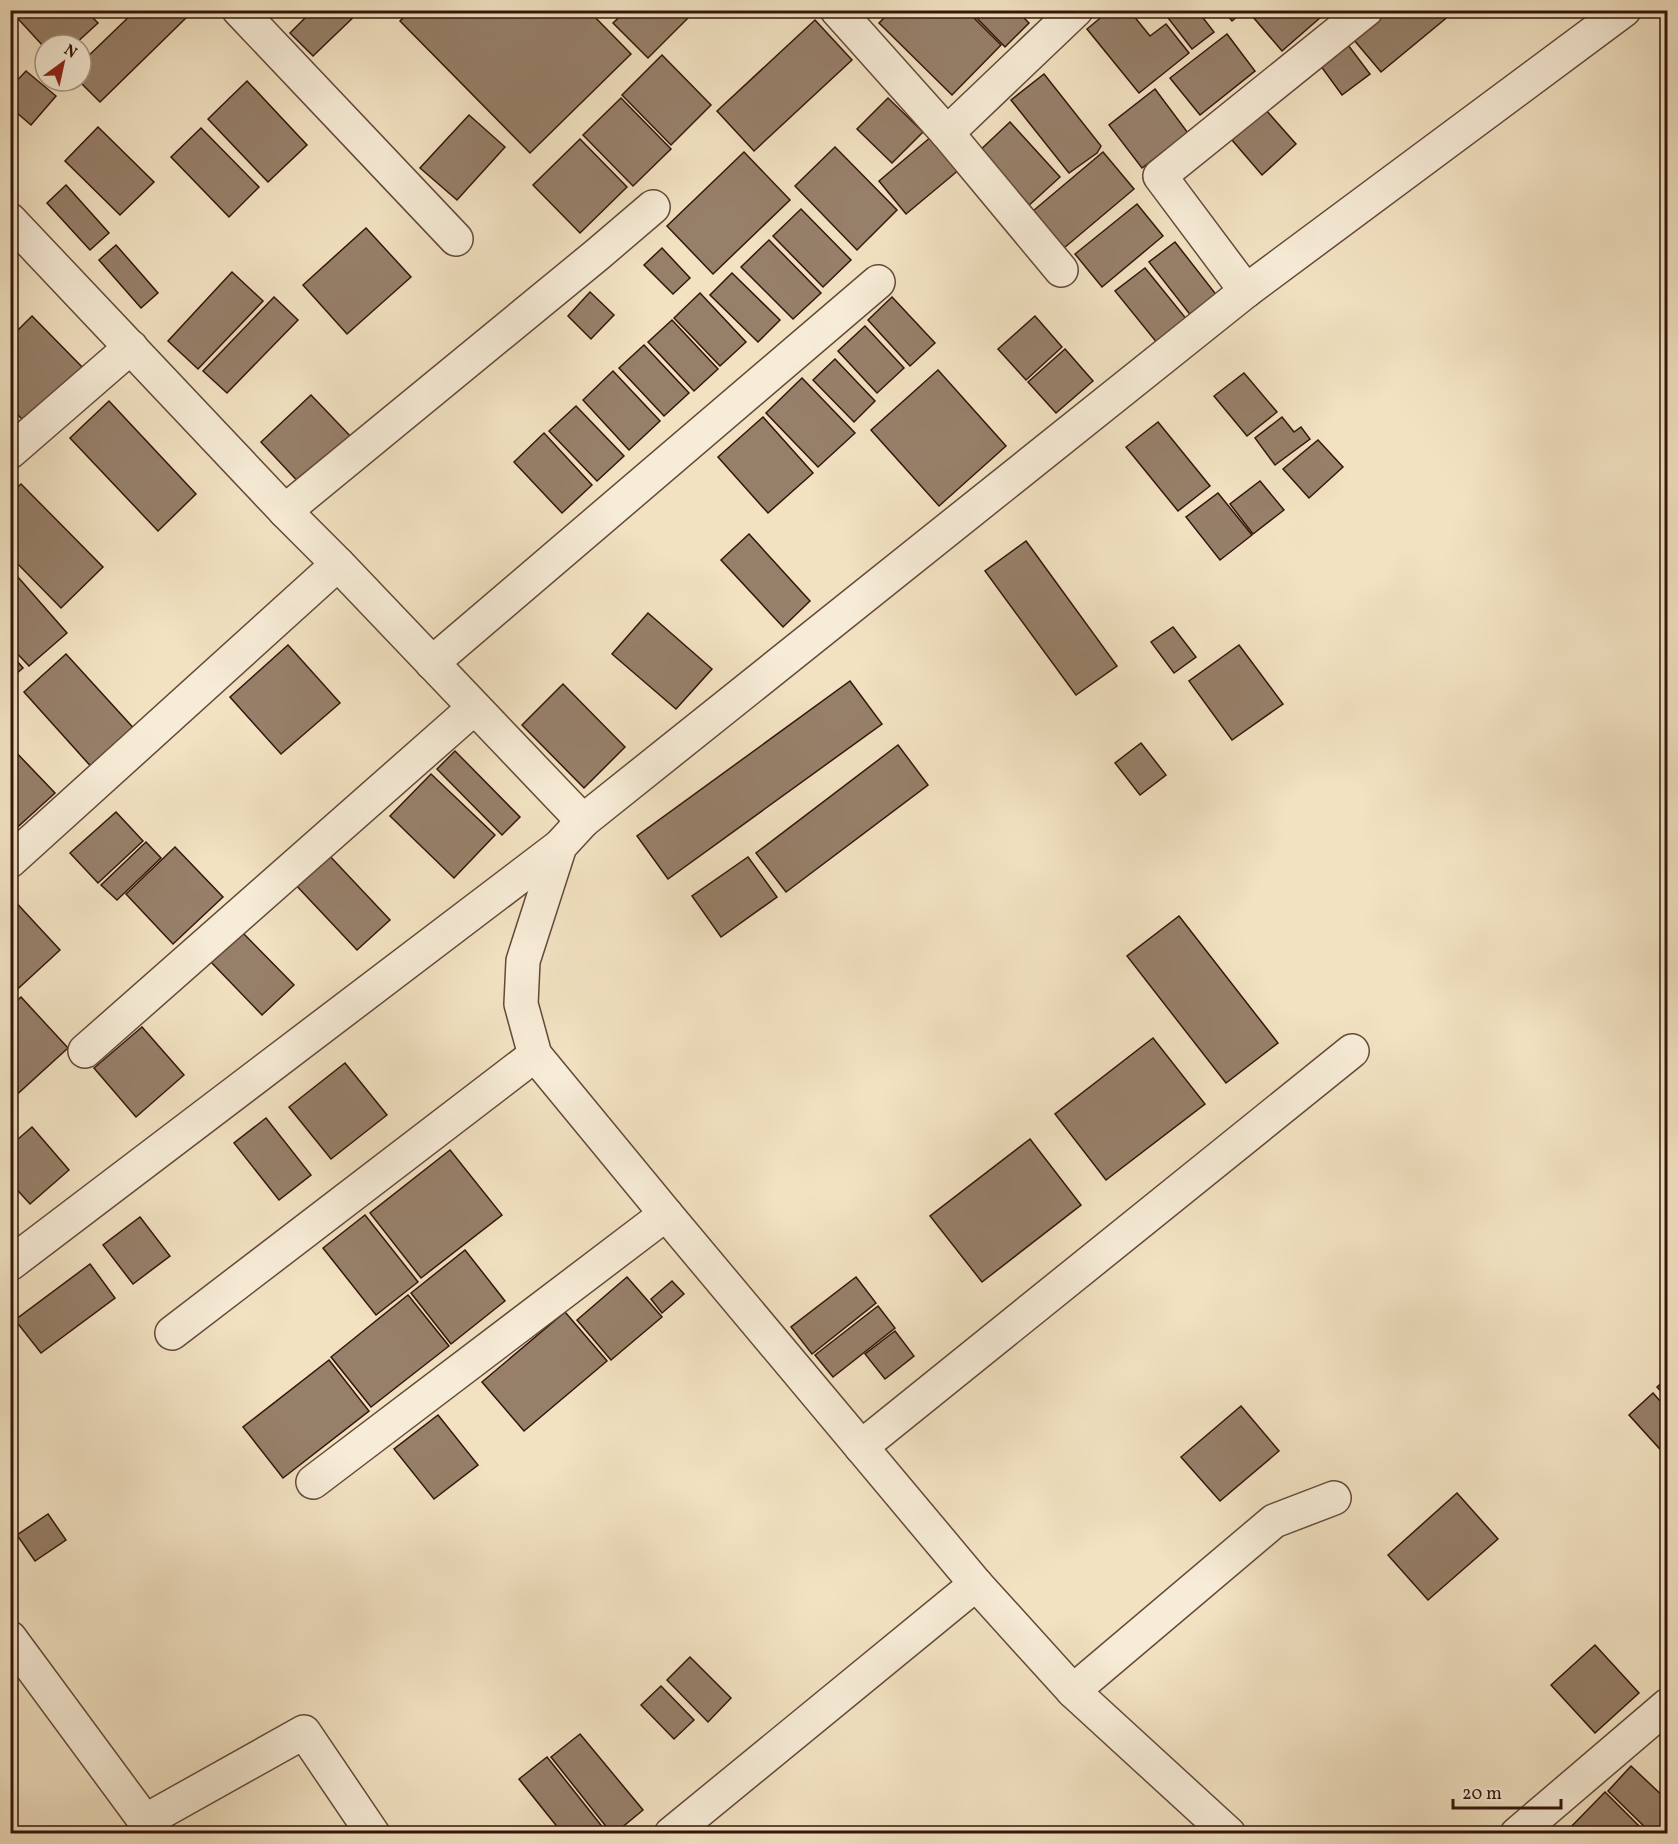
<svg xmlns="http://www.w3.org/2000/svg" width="1678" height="1844" font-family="Vollkorn,serif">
<rect width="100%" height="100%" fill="#f2e2c2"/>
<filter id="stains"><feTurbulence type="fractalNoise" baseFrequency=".00333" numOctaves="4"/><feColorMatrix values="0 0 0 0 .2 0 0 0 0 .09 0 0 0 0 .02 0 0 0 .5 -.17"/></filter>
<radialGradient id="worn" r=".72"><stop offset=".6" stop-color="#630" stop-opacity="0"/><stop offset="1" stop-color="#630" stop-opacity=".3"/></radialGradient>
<!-- building -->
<g fill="#97806a" stroke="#35160b" stroke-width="1.5">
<polygon points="10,10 85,10 98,23 74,45 45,45 45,48"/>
<polygon points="136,10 184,10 189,15 100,102 79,81 81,81 81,63"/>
<polygon points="313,10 361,10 313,56 290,33"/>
<polygon points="411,10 588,10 631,54 530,153 400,21"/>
<polygon points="627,10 687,10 691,15 648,58 613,23"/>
<polygon points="892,10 966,10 1001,45 952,95 879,23"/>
<polygon points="969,10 1016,10 1029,23 1005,47"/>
<polygon points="1110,10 1129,10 1150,36 1166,24 1189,53 1139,93 1087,29"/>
<polygon points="1162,10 1197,10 1214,32 1192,49"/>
<polygon points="1223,10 1245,10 1232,21"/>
<polygon points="1261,10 1329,10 1282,51 1253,17"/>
<polygon points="1387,10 1456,10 1381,72 1354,40 1388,12"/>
<polygon points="815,20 852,60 754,151 717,111"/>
<polygon points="1227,34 1255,71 1200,115 1170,78"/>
<polygon points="1348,45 1370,74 1342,95 1320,65"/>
<polygon points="662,55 711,105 671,145 622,95"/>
<polygon points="26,71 56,96 31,125 10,107 10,88"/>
<polygon points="1044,74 1101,146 1097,153 1069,173 1011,100"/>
<polygon points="247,81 307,145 268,182 208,119"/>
<polygon points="1155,89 1188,133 1142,168 1109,125"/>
<polygon points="621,98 671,149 633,186 583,135"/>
<polygon points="888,98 923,132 892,163 857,129"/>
<polygon points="1266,110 1296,144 1262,175 1232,140"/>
<polygon points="469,115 505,147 457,200 420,168"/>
<polygon points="1010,122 1060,177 1026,208 976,154"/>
<polygon points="98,127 154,182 120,215 65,161"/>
<polygon points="201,128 259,187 229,217 171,157"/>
<polygon points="932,136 960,169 906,214 879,181"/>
<polygon points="580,139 627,187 580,233 533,185"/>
<polygon points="835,147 897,210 857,250 795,186"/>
<polygon points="744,152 790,200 713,274 667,226"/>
<polygon points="1103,152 1134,189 1058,253 1027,216"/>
<polygon points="66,185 109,233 90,250 47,203"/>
<polygon points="1137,204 1163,236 1102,287 1075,254"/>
<polygon points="801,209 851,260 823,287 773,236"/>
<polygon points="366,228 411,277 347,334 303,285"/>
<polygon points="769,240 821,293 793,319 741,267"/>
<polygon points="1175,242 1218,297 1192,317 1149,262"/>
<polygon points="116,245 158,293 141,308 99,260"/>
<polygon points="662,248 690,278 673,294 644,265"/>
<polygon points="1145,268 1188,321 1158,344 1115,291"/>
<polygon points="232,272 263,301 198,369 168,341"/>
<polygon points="732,273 780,320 758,342 710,295"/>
<polygon points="590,292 614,315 591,339 568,316"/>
<polygon points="700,293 746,342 720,366 674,318"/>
<polygon points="274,297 298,320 227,393 203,371"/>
<polygon points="892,297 935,343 910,366 868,320"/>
<polygon points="32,316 85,370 28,425 10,407 10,338"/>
<polygon points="1035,316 1062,347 1026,380 998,349"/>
<polygon points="672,320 718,369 694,391 648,342"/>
<polygon points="865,326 904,368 877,393 838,351"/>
<polygon points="644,345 689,393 664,416 619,368"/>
<polygon points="1065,349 1093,381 1056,413 1028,382"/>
<polygon points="835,359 875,401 854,422 813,380"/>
<polygon points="938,370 1006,446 939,506 871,430"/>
<polygon points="613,371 660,421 629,450 583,400"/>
<polygon points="1244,373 1277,412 1247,436 1214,396"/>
<polygon points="802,378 855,433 818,467 766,413"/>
<polygon points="311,395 354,440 304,488 261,442"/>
<polygon points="109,401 196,494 158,531 70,438"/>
<polygon points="576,406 624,456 597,481 549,431"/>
<polygon points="763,417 813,473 768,513 718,457"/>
<polygon points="1282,417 1294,432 1301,427 1310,439 1275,465 1255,438"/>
<polygon points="1158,422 1210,486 1178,511 1126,447"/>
<polygon points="544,433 592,485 562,513 514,462"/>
<polygon points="1318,440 1343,467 1309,498 1283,469"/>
<polygon points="1260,481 1284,510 1253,534 1230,504"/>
<polygon points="21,484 103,567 61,608 10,556 10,494"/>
<polygon points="1218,493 1252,535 1220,560 1186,517"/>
<polygon points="749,534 810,601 783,627 721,560"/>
<polygon points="1026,541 1117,666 1076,695 985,571"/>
<polygon points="10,568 67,633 29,666 10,646"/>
<polygon points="648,613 712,669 676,709 612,654"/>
<polygon points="1173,627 1196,657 1174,673 1151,642"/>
<polygon points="288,645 340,703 281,754 230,697"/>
<polygon points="1239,645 1283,704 1232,740 1189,681"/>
<polygon points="10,653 23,668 10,679"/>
<polygon points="66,654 138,733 95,771 24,692"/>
<polygon points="850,681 882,724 668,879 637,836"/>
<polygon points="563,684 625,747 584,788 522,725"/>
<polygon points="1141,743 1166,775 1140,795 1115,763"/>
<polygon points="898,745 928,785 786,892 756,853"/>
<polygon points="10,746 55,793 10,834"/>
<polygon points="455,751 520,817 502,835 437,769"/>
<polygon points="431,774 495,835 454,878 390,816"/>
<polygon points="116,812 143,841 98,883 70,853"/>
<polygon points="146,842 161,858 117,900 101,885"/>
<polygon points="175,847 223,897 173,944 126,894"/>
<polygon points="326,852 390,920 357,950 293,882"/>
<polygon points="748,857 777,897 721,937 692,896"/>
<polygon points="10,896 60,950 10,996"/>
<polygon points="1179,916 1278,1043 1226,1083 1127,956"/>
<polygon points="242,932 294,985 262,1015 211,962"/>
<polygon points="21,997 68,1048 13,1098 10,1096 10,1007"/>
<polygon points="142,1027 184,1075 136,1117 94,1068"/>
<polygon points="1153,1038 1205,1104 1106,1180 1055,1114"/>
<polygon points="345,1063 387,1115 331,1159 289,1107"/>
<polygon points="266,1118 311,1175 279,1200 234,1143"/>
<polygon points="32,1127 69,1170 30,1204 10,1182 10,1146"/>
<polygon points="1030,1139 1081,1205 982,1282 930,1216"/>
<polygon points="450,1150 502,1215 421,1278 370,1213"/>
<polygon points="365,1215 418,1282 376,1315 323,1248"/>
<polygon points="140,1217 170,1256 133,1284 103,1245"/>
<polygon points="465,1250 505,1301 451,1344 411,1293"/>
<polygon points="90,1264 115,1298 41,1353 15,1320"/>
<polygon points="627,1277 662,1317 611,1360 577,1320"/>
<polygon points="856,1277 876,1303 812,1354 791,1327"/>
<polygon points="672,1281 684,1294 662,1313 651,1299"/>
<polygon points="408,1295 449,1346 371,1407 331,1357"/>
<polygon points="878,1306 895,1328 833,1377 815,1355"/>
<polygon points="565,1312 607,1361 524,1431 482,1382"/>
<polygon points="895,1331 914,1356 885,1379 865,1354"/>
<polygon points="329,1360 369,1411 283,1478 243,1427"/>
<polygon points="1668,1377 1668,1399 1657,1387"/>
<polygon points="1653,1393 1668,1410 1668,1458 1629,1415"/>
<polygon points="1241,1406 1279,1451 1220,1501 1181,1457"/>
<polygon points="438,1415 478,1465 434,1499 394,1449"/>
<polygon points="1457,1493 1498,1539 1428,1600 1388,1555"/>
<polygon points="48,1514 66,1540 35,1561 17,1535"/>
<polygon points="1595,1645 1639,1693 1595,1733 1551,1685"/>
<polygon points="690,1657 731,1698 708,1722 667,1680"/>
<polygon points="661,1686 694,1720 674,1739 641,1705"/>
<polygon points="580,1734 643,1810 614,1834 612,1834 551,1757"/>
<polygon points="547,1757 608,1834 563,1834 519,1779"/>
<polygon points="1631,1766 1668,1801 1668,1834 1652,1834 1608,1791"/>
<polygon points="1605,1792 1647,1834 1564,1834"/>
</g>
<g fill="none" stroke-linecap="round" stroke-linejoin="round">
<!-- minor casing -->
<g stroke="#644939" stroke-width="36">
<g id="minor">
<polyline points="239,10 456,239"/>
<polyline points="837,10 947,133 1061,270"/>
<polyline points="947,133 1076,10"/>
<polyline points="10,220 285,511 338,564 583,821 560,846 523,961 521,1004 535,1055 666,1214 976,1584 1073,1691 1229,1834"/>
<polyline points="1246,291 1624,10"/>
<polyline points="10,452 131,347"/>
<polyline points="285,511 598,254 653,207"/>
<polyline points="432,663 878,282"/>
<polyline points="583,821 1246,291 1160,176 1366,10"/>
<polyline points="10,861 338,564"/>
<polyline points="85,1051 474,708"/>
<polyline points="10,1264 560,846"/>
<polyline points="172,1333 535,1055"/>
<polyline points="861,1447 1352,1051"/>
<polyline points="313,1482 666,1214"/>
<polyline points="10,1638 145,1821 304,1732 373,1834"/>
<polyline points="1073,1691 1274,1521 1334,1498"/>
<polyline points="671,1834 976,1584"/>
<polyline points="1517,1834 1668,1705"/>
</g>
</g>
<!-- minor -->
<use href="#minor" stroke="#f7ecd7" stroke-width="33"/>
</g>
<!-- margin -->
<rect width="1678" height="1844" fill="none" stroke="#f2e2c2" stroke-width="36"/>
<rect x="12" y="12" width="1654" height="1820" fill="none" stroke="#35160b" stroke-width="3"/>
<rect x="18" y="18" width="1642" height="1808" fill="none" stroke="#35160b" stroke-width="1.5"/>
<!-- north arrow -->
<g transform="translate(63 63) rotate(33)"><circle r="28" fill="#f7ecd7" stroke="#a99685" stroke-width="1.5"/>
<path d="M0-4.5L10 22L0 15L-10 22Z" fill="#8f2418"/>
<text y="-9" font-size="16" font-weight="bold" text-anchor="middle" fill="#35160b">N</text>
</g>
<!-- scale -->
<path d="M1453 1799v9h108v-9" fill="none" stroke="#35160b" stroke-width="3"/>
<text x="1462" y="1799" font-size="18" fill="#35160b" stroke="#f7ecd7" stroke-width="4.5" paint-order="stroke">20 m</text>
<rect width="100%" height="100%" filter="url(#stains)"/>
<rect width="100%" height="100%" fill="url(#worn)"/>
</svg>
